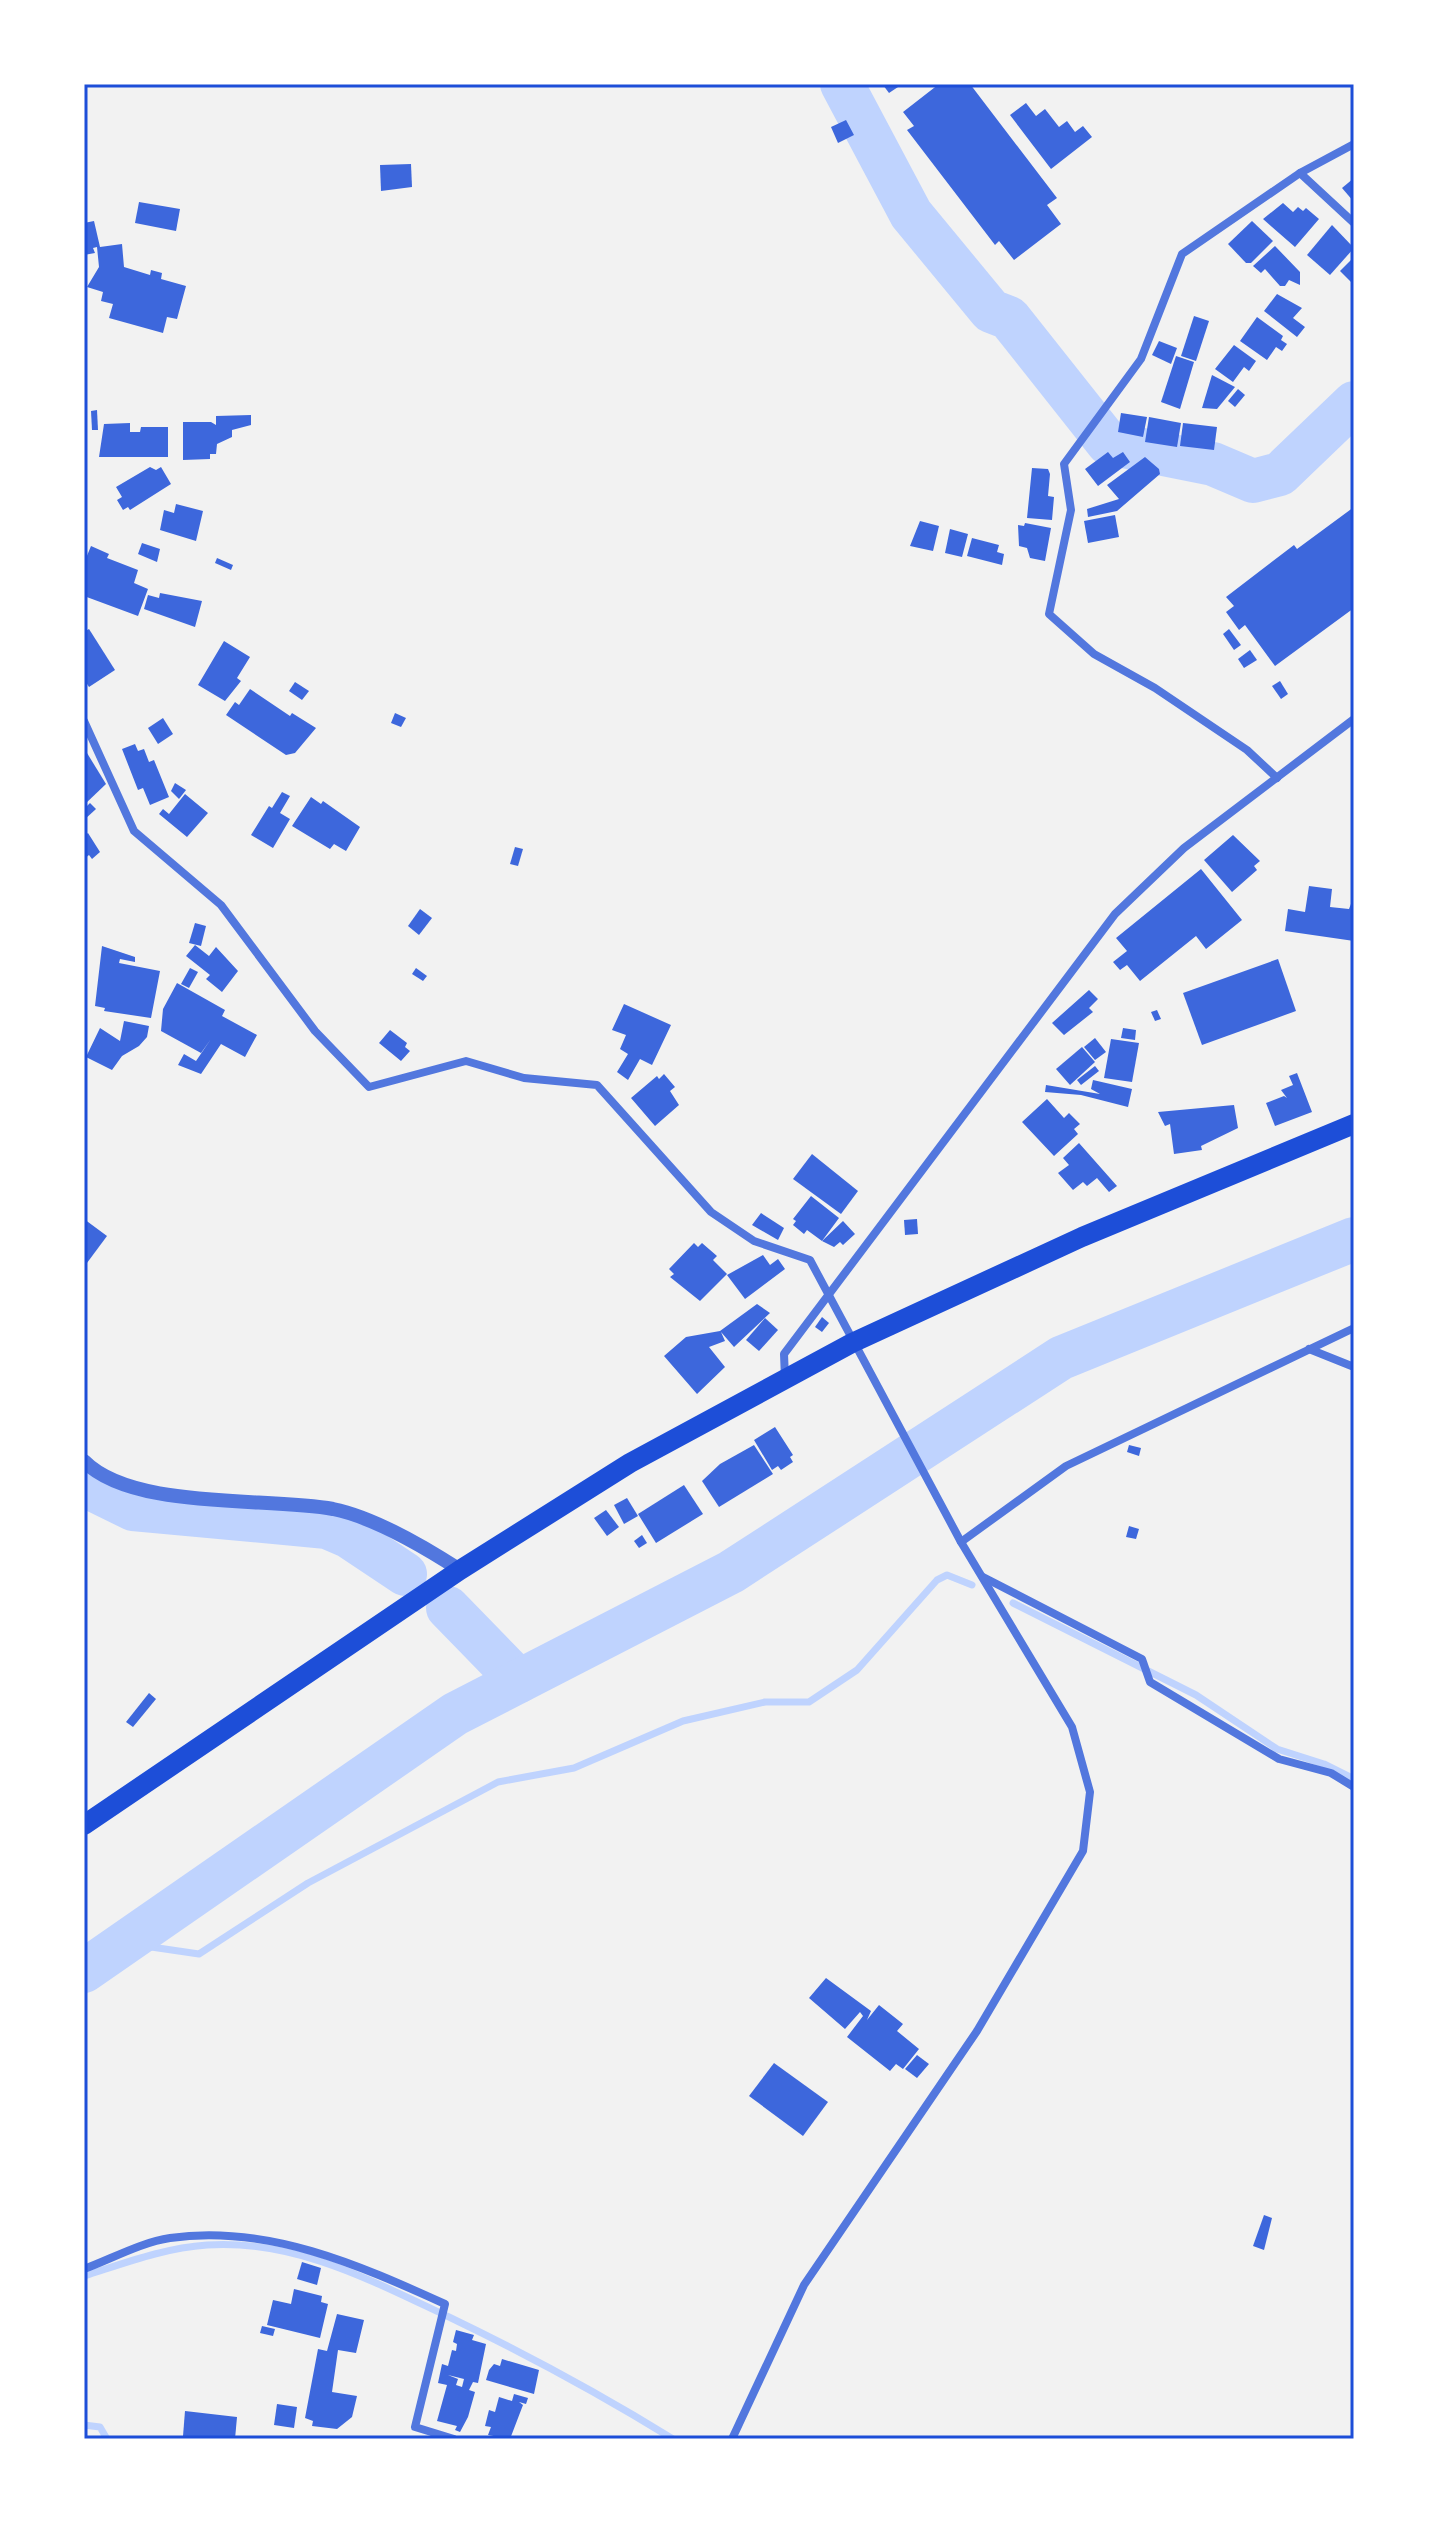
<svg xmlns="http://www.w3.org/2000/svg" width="1438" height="2523" font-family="'Noto Serif',serif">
<rect width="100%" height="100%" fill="#f2f2f2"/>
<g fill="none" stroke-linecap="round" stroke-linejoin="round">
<!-- stream -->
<g stroke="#bfd3fe" stroke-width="7">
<polyline points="1013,1603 1196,1695 1277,1749 1324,1764 1354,1779"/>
<polyline points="124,1943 199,1954 308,1883 498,1782 574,1768 683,1721 765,1702 809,1702 857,1670 937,1580 947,1575 972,1585"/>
<path d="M84 2276C125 2263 164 2248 207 2245 295 2239 372 2281 449 2317 526 2354 600 2394 673 2439"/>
<polyline points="84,2425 100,2427 107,2439"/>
</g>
<!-- river -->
<g stroke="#bfd3fe" stroke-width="44">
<polyline points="842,84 911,214 991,311 1009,318 1108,443 1213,464 1253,481 1280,474 1354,403"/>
<polyline points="84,1485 133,1509 327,1527 348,1536 405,1574"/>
<polyline points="448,1608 519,1681"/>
<polyline points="84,1971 455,1714 731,1572 1061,1358 1354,1239"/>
</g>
</g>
<!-- building -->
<g fill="#3d67dc" fill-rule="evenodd">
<polygon points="896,84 898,87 889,93 883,85"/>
<polygon points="939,84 970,84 1057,198 1047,205 1061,224 1014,260 999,241 995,245 907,130 914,126 903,112"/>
<polygon points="1026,103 1036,116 1045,109 1059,127 1067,121 1075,132 1083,126 1092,137 1051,169 1010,115"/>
<polygon points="846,120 854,135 838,143 831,127"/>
<polygon points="411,164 412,187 381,191 380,165"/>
<polygon points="1354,178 1354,202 1342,188"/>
<polygon points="139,202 180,209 176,231 135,223"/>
<polygon points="1283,203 1293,212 1298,207 1303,211 1306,208 1319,219 1295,247 1263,219"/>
<polygon points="94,221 100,247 122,244 124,267 150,275 151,270 162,273 161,279 186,286 177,319 167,317 163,333 109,318 113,304 101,301 103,292 87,287 99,267 97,247 93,248 95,253 84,255 84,223"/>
<polygon points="1252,221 1273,241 1251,263 1246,263 1228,244"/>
<polygon points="1332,225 1354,248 1330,275 1307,255"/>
<polygon points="1275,246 1300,272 1300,285 1289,280 1285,286 1280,286 1265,269 1261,273 1253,266"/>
<polygon points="1354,257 1354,285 1340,271"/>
<polygon points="1277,294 1302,308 1293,318 1305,327 1297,337 1264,311"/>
<polygon points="1194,316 1209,321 1196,361 1181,356"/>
<polygon points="1257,317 1283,336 1281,340 1287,344 1282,351 1276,347 1267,360 1240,341"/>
<polygon points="1159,341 1177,348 1171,364 1152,355"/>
<polygon points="1234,345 1256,361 1249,371 1244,367 1233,382 1215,369"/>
<polygon points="1176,356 1194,362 1180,409 1161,402"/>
<polygon points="1212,375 1235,387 1217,409 1202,408"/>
<polygon points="1238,389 1245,395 1235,407 1228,401"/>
<polygon points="97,410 98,430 92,430 91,411"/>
<polygon points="1121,413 1147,417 1143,437 1118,432"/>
<polygon points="251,415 251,425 232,430 232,437 217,444 216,454 210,454 210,459 183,460 183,422 211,422 216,425 216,416"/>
<polygon points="1149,417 1181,423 1177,447 1145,442"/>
<polygon points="130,423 130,432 140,432 141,427 168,427 168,457 99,457 104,424"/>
<polygon points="1183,423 1217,427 1214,450 1180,446"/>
<polygon points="1108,452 1113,458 1123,452 1130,462 1098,486 1085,469"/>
<polygon points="1145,457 1159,469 1160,474 1117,511 1088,517 1087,509 1119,499 1107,485"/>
<polygon points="150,467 156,470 161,467 171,484 130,510 128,507 123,510 117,500 122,497 116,487"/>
<polygon points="1032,468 1048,469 1050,474 1048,496 1054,497 1052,520 1027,518"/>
<polygon points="176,504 203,511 196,541 160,530 164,510 174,513"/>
<polygon points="1354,507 1354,608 1275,666 1245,625 1239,630 1226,612 1234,606 1226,597 1294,545 1297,549"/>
<polygon points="1115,515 1119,537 1088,543 1084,521"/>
<polygon points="920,521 939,526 933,551 910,546"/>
<polygon points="1025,523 1051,528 1045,561 1030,558 1027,548 1019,546 1018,525 1024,526"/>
<polygon points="950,529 968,534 962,557 945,553"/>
<polygon points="972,538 999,545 997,552 1004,554 1002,565 967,556"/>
<polygon points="142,543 160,549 157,562 138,554"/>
<polygon points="91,546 109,554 107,558 138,570 134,583 148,589 138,616 84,596 84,563"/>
<polygon points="217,558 233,565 231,570 215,563"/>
<polygon points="160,593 202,601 195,627 144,609 148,595 159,598"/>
<polygon points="89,629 115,670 89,687 84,679 84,632"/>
<polygon points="1229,629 1241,645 1234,650 1223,634"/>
<polygon points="224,641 250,657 237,678 241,681 225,701 198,685"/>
<polygon points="1250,650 1257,660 1244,668 1238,659"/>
<polygon points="1280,681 1288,694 1281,699 1272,686"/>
<polygon points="295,682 309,691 302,700 289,691"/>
<polygon points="250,689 290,716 292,713 316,728 295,753 286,755 226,715 235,702 239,705"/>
<polygon points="395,713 406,718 401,727 391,723"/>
<polygon points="163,718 173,734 158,744 148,728"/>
<polygon points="135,744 138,751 144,749 149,762 154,760 169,797 150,805 143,788 138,790 122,749"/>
<polygon points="87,753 106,784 84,805 84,756"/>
<polygon points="175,783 186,790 179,799 171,791"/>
<polygon points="282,792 290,796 280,813 290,819 273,848 251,835 269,806 272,808"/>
<polygon points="185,794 208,813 187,837 159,814 163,809 169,814"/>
<polygon points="311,797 321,804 323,801 360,827 346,851 334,844 330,849 292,826"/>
<polygon points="90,803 96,809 84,820 84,809"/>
<polygon points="88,833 100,852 92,859 89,855 84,859 84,836"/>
<polygon points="1233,835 1260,861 1254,866 1257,870 1232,892 1204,860"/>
<polygon points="515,847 523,849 518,866 510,864"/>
<polygon points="1201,869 1242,920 1206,949 1196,936 1140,981 1127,965 1120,970 1113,962 1127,951 1116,938"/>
<polygon points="1309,886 1332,889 1330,907 1349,909 1354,896 1354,941 1285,931 1288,909 1305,912"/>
<polygon points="420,909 432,918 419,935 408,926"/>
<polygon points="195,923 206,926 201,946 189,943"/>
<polygon points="195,945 209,956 216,947 238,971 222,992 206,979 210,975 186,956"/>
<polygon points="102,946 135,957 135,962 120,959 119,963 160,971 151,1018 104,1011 105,1008 95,1006"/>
<polygon points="1278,959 1296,1011 1202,1045 1183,993"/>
<polygon points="190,968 198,972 189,988 181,984"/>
<polygon points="416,968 427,976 423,981 412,974"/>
<polygon points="177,983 225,1010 222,1016 257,1035 245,1057 221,1044 201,1074 178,1065 184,1054 196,1061 211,1039 201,1053 161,1031 163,1009"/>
<polygon points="1089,990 1098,999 1089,1008 1093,1012 1064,1035 1052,1023"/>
<polygon points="624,1004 671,1025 652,1065 640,1059 628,1080 617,1072 628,1054 620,1049 626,1035 612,1030"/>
<polygon points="1157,1010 1161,1019 1155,1021 1151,1012"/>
<polygon points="124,1021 149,1026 147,1037 139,1046 122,1056 112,1070 86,1057 100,1028 120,1041"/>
<polygon points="1123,1028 1136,1030 1135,1040 1121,1038"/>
<polygon points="390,1030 407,1043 405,1047 410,1051 401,1061 379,1043"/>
<polygon points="1095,1038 1106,1052 1095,1060 1084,1047"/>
<polygon points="1111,1039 1139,1043 1132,1082 1104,1078"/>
<polygon points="1082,1047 1095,1062 1070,1085 1056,1069"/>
<polygon points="1095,1066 1099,1071 1081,1085 1077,1080"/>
<polygon points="1297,1073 1312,1112 1275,1126 1266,1103 1284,1096 1287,1098 1281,1090 1293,1085 1289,1076"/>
<polygon points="664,1074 675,1087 670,1091 679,1105 655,1126 631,1098 657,1076 659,1079"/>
<polygon points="1093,1080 1132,1089 1128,1107 1081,1095 1045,1092 1046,1085 1100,1094 1091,1089"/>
<polygon points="1047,1099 1064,1118 1069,1113 1080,1124 1074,1129 1078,1134 1054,1156 1022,1122"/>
<polygon points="1234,1105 1238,1128 1201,1146 1202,1150 1174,1154 1170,1124 1165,1126 1158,1112"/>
<polygon points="1079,1143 1117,1186 1109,1192 1097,1178 1087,1186 1083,1182 1073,1190 1058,1173 1069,1165 1063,1158"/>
<polygon points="812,1154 858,1191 841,1214 793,1179"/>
<polygon points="811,1196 839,1218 822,1241 807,1230 804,1234 793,1225 796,1221 793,1219"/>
<polygon points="761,1213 784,1228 778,1240 752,1225"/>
<polygon points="84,1219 107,1236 84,1267"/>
<polygon points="917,1219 918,1234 905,1235 904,1220"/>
<polygon points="843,1221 855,1234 843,1245 840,1242 834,1247 822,1241"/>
<polygon points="694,1243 698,1247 702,1243 717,1256 713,1260 727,1274 700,1301 670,1277 674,1274 669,1269"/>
<polygon points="763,1255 770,1265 778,1259 785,1269 745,1299 727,1275"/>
<polygon points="757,1304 770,1313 734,1347 721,1332 725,1341 709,1347 725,1367 697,1394 664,1356 686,1337 720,1331"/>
<polygon points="822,1317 829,1323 822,1332 815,1327"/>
<polygon points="765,1318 778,1330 759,1351 746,1340"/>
<polygon points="775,1427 793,1455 790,1457 793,1462 781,1470 778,1466 772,1470 754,1440"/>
<polygon points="754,1445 773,1474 719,1507 702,1481 720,1464"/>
<polygon points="1129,1445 1141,1448 1139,1456 1127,1452"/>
<polygon points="684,1485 703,1514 656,1543 638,1514"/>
<polygon points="627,1498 638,1516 624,1524 614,1505"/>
<polygon points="606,1510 619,1527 607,1536 594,1518"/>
<polygon points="1129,1526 1139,1529 1136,1539 1126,1537"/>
<polygon points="642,1535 647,1543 639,1548 634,1541"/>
<polygon points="149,1693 156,1699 133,1727 126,1722"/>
<polygon points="826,1978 871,2011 867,2020 879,2005 903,2024 897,2031 919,2049 903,2069 896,2064 890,2071 847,2037 863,2016 860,2012 845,2029 809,1998"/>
<polygon points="917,2055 929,2064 917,2078 905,2069"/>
<polygon points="774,2063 828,2102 803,2136 749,2096"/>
<polygon points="1264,2215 1272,2218 1264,2250 1253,2246"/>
<polygon points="302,2262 321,2268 317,2285 297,2279"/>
<polygon points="294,2289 322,2296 321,2302 328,2304 320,2338 267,2325 273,2300 291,2304"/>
<polygon points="337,2314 364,2320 356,2353 338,2350 332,2392 357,2396 352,2417 337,2429 312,2426 313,2421 305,2418 318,2349 327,2351"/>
<polygon points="262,2326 275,2329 273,2336 260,2333"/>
<path d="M456 2330 474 2335 472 2340 486 2344 478 2383 473 2382 469 2390 475 2392 468 2417 460 2432 455 2430 457 2426 437 2421 447 2385 438 2383 442 2364 448 2366 452 2350 456 2351 457 2344 453 2342ZM448 2375 464 2379 462 2387 456 2385 458 2379Z"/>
<polygon points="502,2359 539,2370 534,2394 486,2380 489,2370 494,2364 500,2366"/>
<polygon points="514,2394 528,2398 526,2404 519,2402 523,2405 510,2439 488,2435 491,2427 485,2426 489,2410 495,2412 499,2397 512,2401"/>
<polygon points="277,2404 297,2407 294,2428 274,2425"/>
<polygon points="185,2411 237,2417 235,2439 183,2436"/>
</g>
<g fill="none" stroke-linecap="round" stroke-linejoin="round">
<!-- minor -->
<g stroke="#5277de" stroke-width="8">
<polyline points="1300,173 1354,223"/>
<polyline points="84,721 134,831 221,905 315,1031 369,1087 466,1061 524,1078 597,1085 711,1212 754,1241 810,1260 961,1542 1072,1727 1090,1792 1083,1851 977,2031 804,2285 732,2439"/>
<polyline points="1277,778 1247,750 1155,688 1094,654 1049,614 1071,510 1064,464 1141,359 1182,254 1300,173 1354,144"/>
<polyline points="1309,1349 1354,1367"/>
<polyline points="785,1378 784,1354 1115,914 1184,848 1354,719"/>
<polyline points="961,1542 1066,1466 1354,1328"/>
<polyline points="983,1577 1142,1659 1150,1682 1279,1759 1331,1773 1354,1787"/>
<path d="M84 2269C111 2259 142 2242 170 2238 267 2224 359 2265 445 2304L415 2427 454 2439"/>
</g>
<!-- tertiary -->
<path stroke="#5277de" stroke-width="14" d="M84 1461C132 1510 265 1497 333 1509 373 1517 426 1548 460 1570"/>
<!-- trunk -->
<polyline stroke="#1d4ed8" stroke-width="20" points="84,1825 460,1570 630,1463 852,1343 1082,1237 1354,1124"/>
</g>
<!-- border -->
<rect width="1438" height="2523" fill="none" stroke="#ffffff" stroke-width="172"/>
<rect x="86" y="86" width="1266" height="2351" fill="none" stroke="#1d4ed8" stroke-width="3"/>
</svg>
